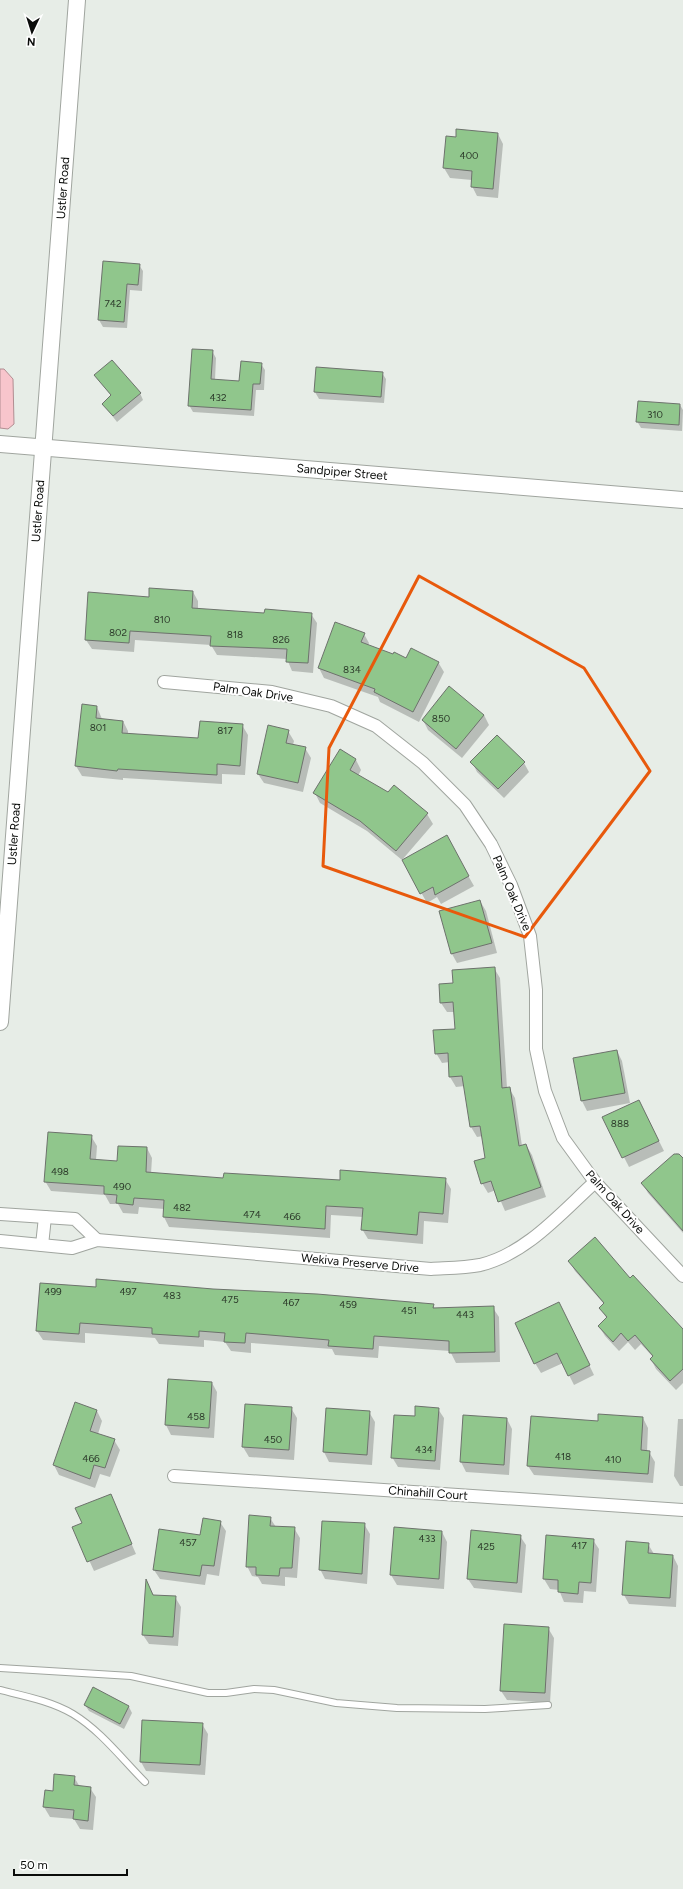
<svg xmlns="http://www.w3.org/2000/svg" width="683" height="1889" font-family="Figtree,sans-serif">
<rect width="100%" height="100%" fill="#e7ede7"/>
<!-- water -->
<polygon fill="#f8c5cc" stroke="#b18e92" points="0,369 4,369 13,379 14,424 8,429 0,428"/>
<!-- shadow -->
<g fill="#0003">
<polygon points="498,134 503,144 498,198 477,196 472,186 472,180 450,178 444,168 457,138"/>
<polygon points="103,262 139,265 143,271 142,291 130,290 127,328 103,327 99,320"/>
<polygon points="212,351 216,358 215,380 240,382 261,364 265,370 264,390 256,390 254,416 193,412 189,405"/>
<polygon points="317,368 382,373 386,379 384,403 319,399 315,392"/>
<polygon points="95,376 140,393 143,400 117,422 103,404 112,396"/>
<polygon points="680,405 683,410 682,431 641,428 637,421"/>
<polygon points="193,592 198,601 198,610 265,614 311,614 317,623 313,673 292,671 287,659 217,655 211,645 135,640 134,652 92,649 86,640 150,598"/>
<polygon points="364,634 369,643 368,646 406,659 438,662 444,672 419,722 380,702 378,697 324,678 319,668"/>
<polygon points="97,707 102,719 123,721 128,731 128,734 199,739 242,725 248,735 245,775 222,774 222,784 123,778 123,780 82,776 76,766"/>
<polygon points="484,715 489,725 462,758 428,730 423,720"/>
<polygon points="288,731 294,741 293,745 305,748 311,758 303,792 264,783 258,774"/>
<polygon points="340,751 356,760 361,770 358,776 388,794 395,786 427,814 433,824 402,860 367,831 320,803 315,793"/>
<polygon points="472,762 524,763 529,772 504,798 477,772"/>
<polygon points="446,837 474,886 441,904 437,897 427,903 403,860"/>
<polygon points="480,901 486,911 497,953 457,963 452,954"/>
<polygon points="494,968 500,978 507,1088 509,1088 515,1098 522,1146 526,1145 532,1155 546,1197 505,1211 496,1190 488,1193 482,1183 486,1158 483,1136 477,1137 471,1127 465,1086 456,1087 450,1077 450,1062 442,1063 436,1053 456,1030 455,1012 447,1012 441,1003 454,984"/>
<polygon points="617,1051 622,1061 630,1103 587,1111 582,1101 574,1058"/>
<polygon points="639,1101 664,1151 629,1167 604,1118"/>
<polygon points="91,1136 97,1146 96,1160 118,1162 147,1148 152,1158 151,1174 224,1179 340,1182 445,1179 451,1189 448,1223 424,1221 423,1244 368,1239 362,1229 363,1217 331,1215 330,1238 169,1227 164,1217 164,1209 139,1207 138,1214 123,1213 118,1204 110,1204 105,1195 51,1191 45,1181"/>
<polygon points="677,1153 683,1160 683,1233 648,1193 642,1183"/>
<polygon points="569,1261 630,1279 683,1331 683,1383 676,1390 656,1369 651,1359 653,1357 641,1344 635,1350 628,1342 619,1351 605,1336 599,1326 607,1319 600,1308 604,1304 575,1271"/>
<polygon points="40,1284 433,1305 435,1309 493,1308 499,1317 500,1362 456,1363 450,1351 379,1346 378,1358 335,1355 332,1349 251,1343 251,1353 231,1351 225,1342 204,1340 204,1347 159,1344 155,1338 85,1333 85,1343 43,1340 37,1331"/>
<polygon points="559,1303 594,1375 574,1385 563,1363 541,1373 535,1363"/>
<polygon points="212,1383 217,1392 214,1438 171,1435 166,1425"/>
<polygon points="75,1404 97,1411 102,1421 98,1434 114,1440 120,1450 110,1477 100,1474 95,1488 59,1475 54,1465"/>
<polygon points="246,1405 291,1408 297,1418 294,1460 249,1457 243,1447"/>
<polygon points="438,1409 444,1418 440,1470 398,1467 392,1457 416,1418"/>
<polygon points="369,1412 375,1422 372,1465 329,1462 324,1452"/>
<polygon points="464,1416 507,1419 512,1429 509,1475 466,1472 461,1462"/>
<polygon points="643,1418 648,1428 647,1452 649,1452 655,1462 653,1483 534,1475 528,1466 599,1422"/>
<polygon points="678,1419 683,1419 683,1486 680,1486 674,1476"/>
<polygon points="110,1495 136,1554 94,1571 74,1527 83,1524"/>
<polygon points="270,1518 276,1527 294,1528 300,1538 297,1578 285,1577 285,1586 262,1584 258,1577 252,1576 247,1566"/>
<polygon points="220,1522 226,1531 219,1576 207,1574 205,1585 160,1579 154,1570"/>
<polygon points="364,1524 370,1534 367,1584 325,1579 320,1569"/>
<polygon points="442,1532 447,1542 444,1589 397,1585 391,1575"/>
<polygon points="520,1536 526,1545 522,1593 474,1588 468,1579"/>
<polygon points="547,1536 593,1540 599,1549 596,1592 584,1591 583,1603 564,1602 559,1590 550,1589 544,1579"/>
<polygon points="648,1544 654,1554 673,1556 678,1566 676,1607 629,1604 624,1595"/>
<polygon points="147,1583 154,1596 175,1597 181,1607 178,1646 149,1644 143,1635"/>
<polygon points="548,1628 554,1638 550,1703 507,1700 501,1691"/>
<polygon points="94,1689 129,1707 132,1713 124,1729 89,1711 85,1705"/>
<polygon points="202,1724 208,1734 205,1775 146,1771 141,1762"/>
<polygon points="74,1777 80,1787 90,1788 96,1797 93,1830 80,1829 74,1819 50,1817 44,1807 54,1792"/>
</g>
<!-- building -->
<g fill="#90c68c" stroke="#6d726c">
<polygon points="456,129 498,133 493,189 471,187 472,171 443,168 446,136 456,137"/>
<polygon points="103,261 140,264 138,285 127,284 124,322 98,320"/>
<polygon points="192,349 213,350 211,379 239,381 241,361 262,363 260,384 253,384 251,410 188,406"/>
<polygon points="112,360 141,393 113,416 102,404 111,395 94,375"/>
<polygon points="316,367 383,372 381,397 314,392"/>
<polygon points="638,401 680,404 679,425 636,422"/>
<polygon points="149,588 193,591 192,608 264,613 265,609 312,613 308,663 286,662 287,649 210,646 211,636 130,631 129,643 85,640 88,592 149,597"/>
<polygon points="335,622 365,633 361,642 393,654 394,652 406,658 411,648 439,662 413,712 374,692 375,689 318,668"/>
<polygon points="449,686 484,715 456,749 422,720"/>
<polygon points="82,704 97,706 96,718 123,721 122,733 198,738 200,721 243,724 240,766 217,764 217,775 118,769 117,771 75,766"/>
<polygon points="268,725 289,730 286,743 306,747 298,783 257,774"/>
<polygon points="497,735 525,762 498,789 470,762"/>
<polygon points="340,749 356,759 350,770 388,792 394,785 428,813 396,851 360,821 313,793"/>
<polygon points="447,835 469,876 435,895 433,887 420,894 402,860"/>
<polygon points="480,900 492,943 451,954 439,911"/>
<polygon points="495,967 502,1088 510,1087 519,1146 526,1144 541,1187 498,1202 491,1181 481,1184 474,1161 485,1158 480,1126 470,1127 462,1076 449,1077 448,1053 435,1054 433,1030 455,1029 453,1002 440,1003 439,984 453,983 452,970"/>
<polygon points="617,1050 625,1093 581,1101 573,1058"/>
<polygon points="639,1100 659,1141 622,1158 602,1117"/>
<polygon points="48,1132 92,1135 90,1159 117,1161 118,1146 147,1147 146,1172 223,1178 224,1173 340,1180 340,1170 446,1178 443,1214 419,1212 417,1235 361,1230 363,1208 326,1206 325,1229 163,1217 164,1200 134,1198 133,1205 116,1203 117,1195 104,1194 104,1186 44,1182"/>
<polygon points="674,1154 679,1154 683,1158 683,1231 641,1183"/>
<polygon points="595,1237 630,1278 633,1275 683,1329 683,1369 670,1381 650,1359 653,1356 635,1335 628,1341 621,1333 613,1342 598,1326 607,1317 599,1308 604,1303 568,1261"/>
<polygon points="96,1279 213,1289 317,1294 434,1304 433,1308 494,1306 495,1352 449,1353 449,1341 374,1336 373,1349 328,1346 329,1340 246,1333 245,1343 224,1342 225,1333 199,1331 199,1337 152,1334 152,1328 80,1323 79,1334 36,1331 40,1283 96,1287"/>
<polygon points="559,1302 590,1365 568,1376 557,1353 534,1364 515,1323"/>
<polygon points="168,1379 212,1382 209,1428 165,1425"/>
<polygon points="75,1402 97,1410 90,1431 115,1439 105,1468 94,1465 90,1479 53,1465"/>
<polygon points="245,1404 292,1407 289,1450 242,1447"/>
<polygon points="415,1406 439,1408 435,1461 391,1458 394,1415 415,1416"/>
<polygon points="326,1408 370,1411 367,1455 323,1452"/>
<polygon points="598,1414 643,1417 641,1450 650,1451 648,1474 527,1466 531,1416 598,1421"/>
<polygon points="463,1415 507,1418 504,1465 460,1462"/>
<polygon points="111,1494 132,1544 87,1562 72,1527 82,1523 75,1508"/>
<polygon points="249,1515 271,1517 270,1526 295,1527 292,1568 280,1568 279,1576 256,1575 256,1567 246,1567"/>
<polygon points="203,1518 221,1521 214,1566 202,1565 200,1576 153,1570 159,1529 200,1535"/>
<polygon points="322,1521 365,1523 362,1574 319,1570"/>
<polygon points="394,1527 442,1531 439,1579 390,1575"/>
<polygon points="471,1530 521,1535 517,1583 467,1579"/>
<polygon points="546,1535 594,1539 591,1583 579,1582 578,1594 558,1592 558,1580 543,1579"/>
<polygon points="626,1541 649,1543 648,1553 673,1555 670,1598 622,1595"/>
<polygon points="146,1579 153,1595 176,1596 173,1637 142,1635"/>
<polygon points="504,1624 549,1627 545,1693 500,1691"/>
<polygon points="93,1687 129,1706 120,1724 84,1705"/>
<polygon points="142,1720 203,1723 200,1765 140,1762"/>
<polygon points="54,1774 75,1776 74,1785 91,1787 88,1821 73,1819 74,1810 43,1807 45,1790 53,1791"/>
</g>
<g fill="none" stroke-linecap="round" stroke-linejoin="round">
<!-- service casing -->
<g stroke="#a0a59f" stroke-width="8">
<g id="service">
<polyline points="0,1668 131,1676 208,1693 226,1693 254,1689 274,1690 336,1703 397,1708 485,1709 548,1705"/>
<path d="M0 1690C24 1696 51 1701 73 1714 101 1731 122 1759 145 1782"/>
</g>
</g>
<!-- minor casing -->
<g stroke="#a0a59f" stroke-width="14">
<g id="minor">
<polyline points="164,682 272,692 331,706 376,726 423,763 465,805 491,844 511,885 530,936 536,990 536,1049 545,1091 563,1138 595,1182 683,1276"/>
<polyline points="0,1214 75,1219 97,1240"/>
<path d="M0 1241 72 1248 97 1240 431 1269C447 1268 464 1268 480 1265 526 1254 561 1213 595 1182"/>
<polyline points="42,1245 45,1217"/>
<polyline points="174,1476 683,1510"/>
</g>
</g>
<!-- tertiary casing -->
<g stroke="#a0a59f" stroke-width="18">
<g id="tertiary">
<polyline points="0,444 683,500"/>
<polyline points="0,1022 77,0"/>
</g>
</g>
<!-- service -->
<use href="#service" stroke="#fff" stroke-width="6"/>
<!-- minor -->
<use href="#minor" stroke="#fff" stroke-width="12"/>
<!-- tertiary -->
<use href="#tertiary" stroke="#fff" stroke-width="16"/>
</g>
<!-- marked area -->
<path fill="none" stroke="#e8590c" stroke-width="3" stroke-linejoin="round" d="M419 576 584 668 650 771 525 937 323 866 329 748Z"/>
<g text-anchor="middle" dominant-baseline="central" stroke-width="4" stroke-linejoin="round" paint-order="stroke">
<!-- number labels -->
<g font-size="10" fill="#2c3a2a">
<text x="469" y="155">400</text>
<text x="113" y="303">742</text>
<text x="218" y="397">432</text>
<text x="655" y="414">310</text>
<text x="162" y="619">810</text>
<text x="118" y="632">802</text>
<text x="235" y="634">818</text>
<text x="281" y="639">826</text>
<text x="352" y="669">834</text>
<text x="441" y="718">850</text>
<text x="98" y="727">801</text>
<text x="225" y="730">817</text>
<text x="620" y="1123">888</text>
<text x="60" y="1171">498</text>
<text x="122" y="1186">490</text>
<text x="182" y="1207">482</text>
<text x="252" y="1214">474</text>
<text x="292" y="1216">466</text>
<text x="53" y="1291">499</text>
<text x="128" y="1291">497</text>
<text x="172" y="1295">483</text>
<text x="230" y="1299">475</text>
<text x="291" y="1302">467</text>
<text x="348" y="1304">459</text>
<text x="409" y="1310">451</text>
<text x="465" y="1314">443</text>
<text x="196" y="1416">458</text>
<text x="273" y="1439">450</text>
<text x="424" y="1449">434</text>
<text x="563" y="1456">418</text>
<text x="91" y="1458">466</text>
<text x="613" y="1459">410</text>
<text x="427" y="1538">433</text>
<text x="188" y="1542">457</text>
<text x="579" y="1545">417</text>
<text x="486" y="1546">425</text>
</g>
<!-- street labels -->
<g font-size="12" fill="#0a0c0a" stroke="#fff">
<text transform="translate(63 188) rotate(-86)">Ustler Road</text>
<text transform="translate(342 472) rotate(5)">Sandpiper Street</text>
<text transform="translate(38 511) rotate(-86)">Ustler Road</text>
<text transform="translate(253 692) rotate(8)">Palm Oak Drive</text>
<text transform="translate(14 834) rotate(-86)">Ustler Road</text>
<text transform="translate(512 893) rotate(67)">Palm Oak Drive</text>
<text transform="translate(615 1202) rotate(48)">Palm Oak Drive</text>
<text transform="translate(360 1263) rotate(5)">Wekiva Preserve Drive</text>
<text transform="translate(428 1493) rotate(4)">Chinahill Court</text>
</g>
</g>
<!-- north arrow -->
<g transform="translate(32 32) rotate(184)" stroke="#ffffff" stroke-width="3" paint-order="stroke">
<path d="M0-3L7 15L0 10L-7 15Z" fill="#0a0c0a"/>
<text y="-6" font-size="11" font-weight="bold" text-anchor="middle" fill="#0a0c0a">N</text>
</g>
<!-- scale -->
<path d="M14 1869v6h113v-6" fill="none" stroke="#0a0c0a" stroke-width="2"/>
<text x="20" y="1869" font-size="12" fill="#0a0c0a" stroke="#ffffff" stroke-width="3" paint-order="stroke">50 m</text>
</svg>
